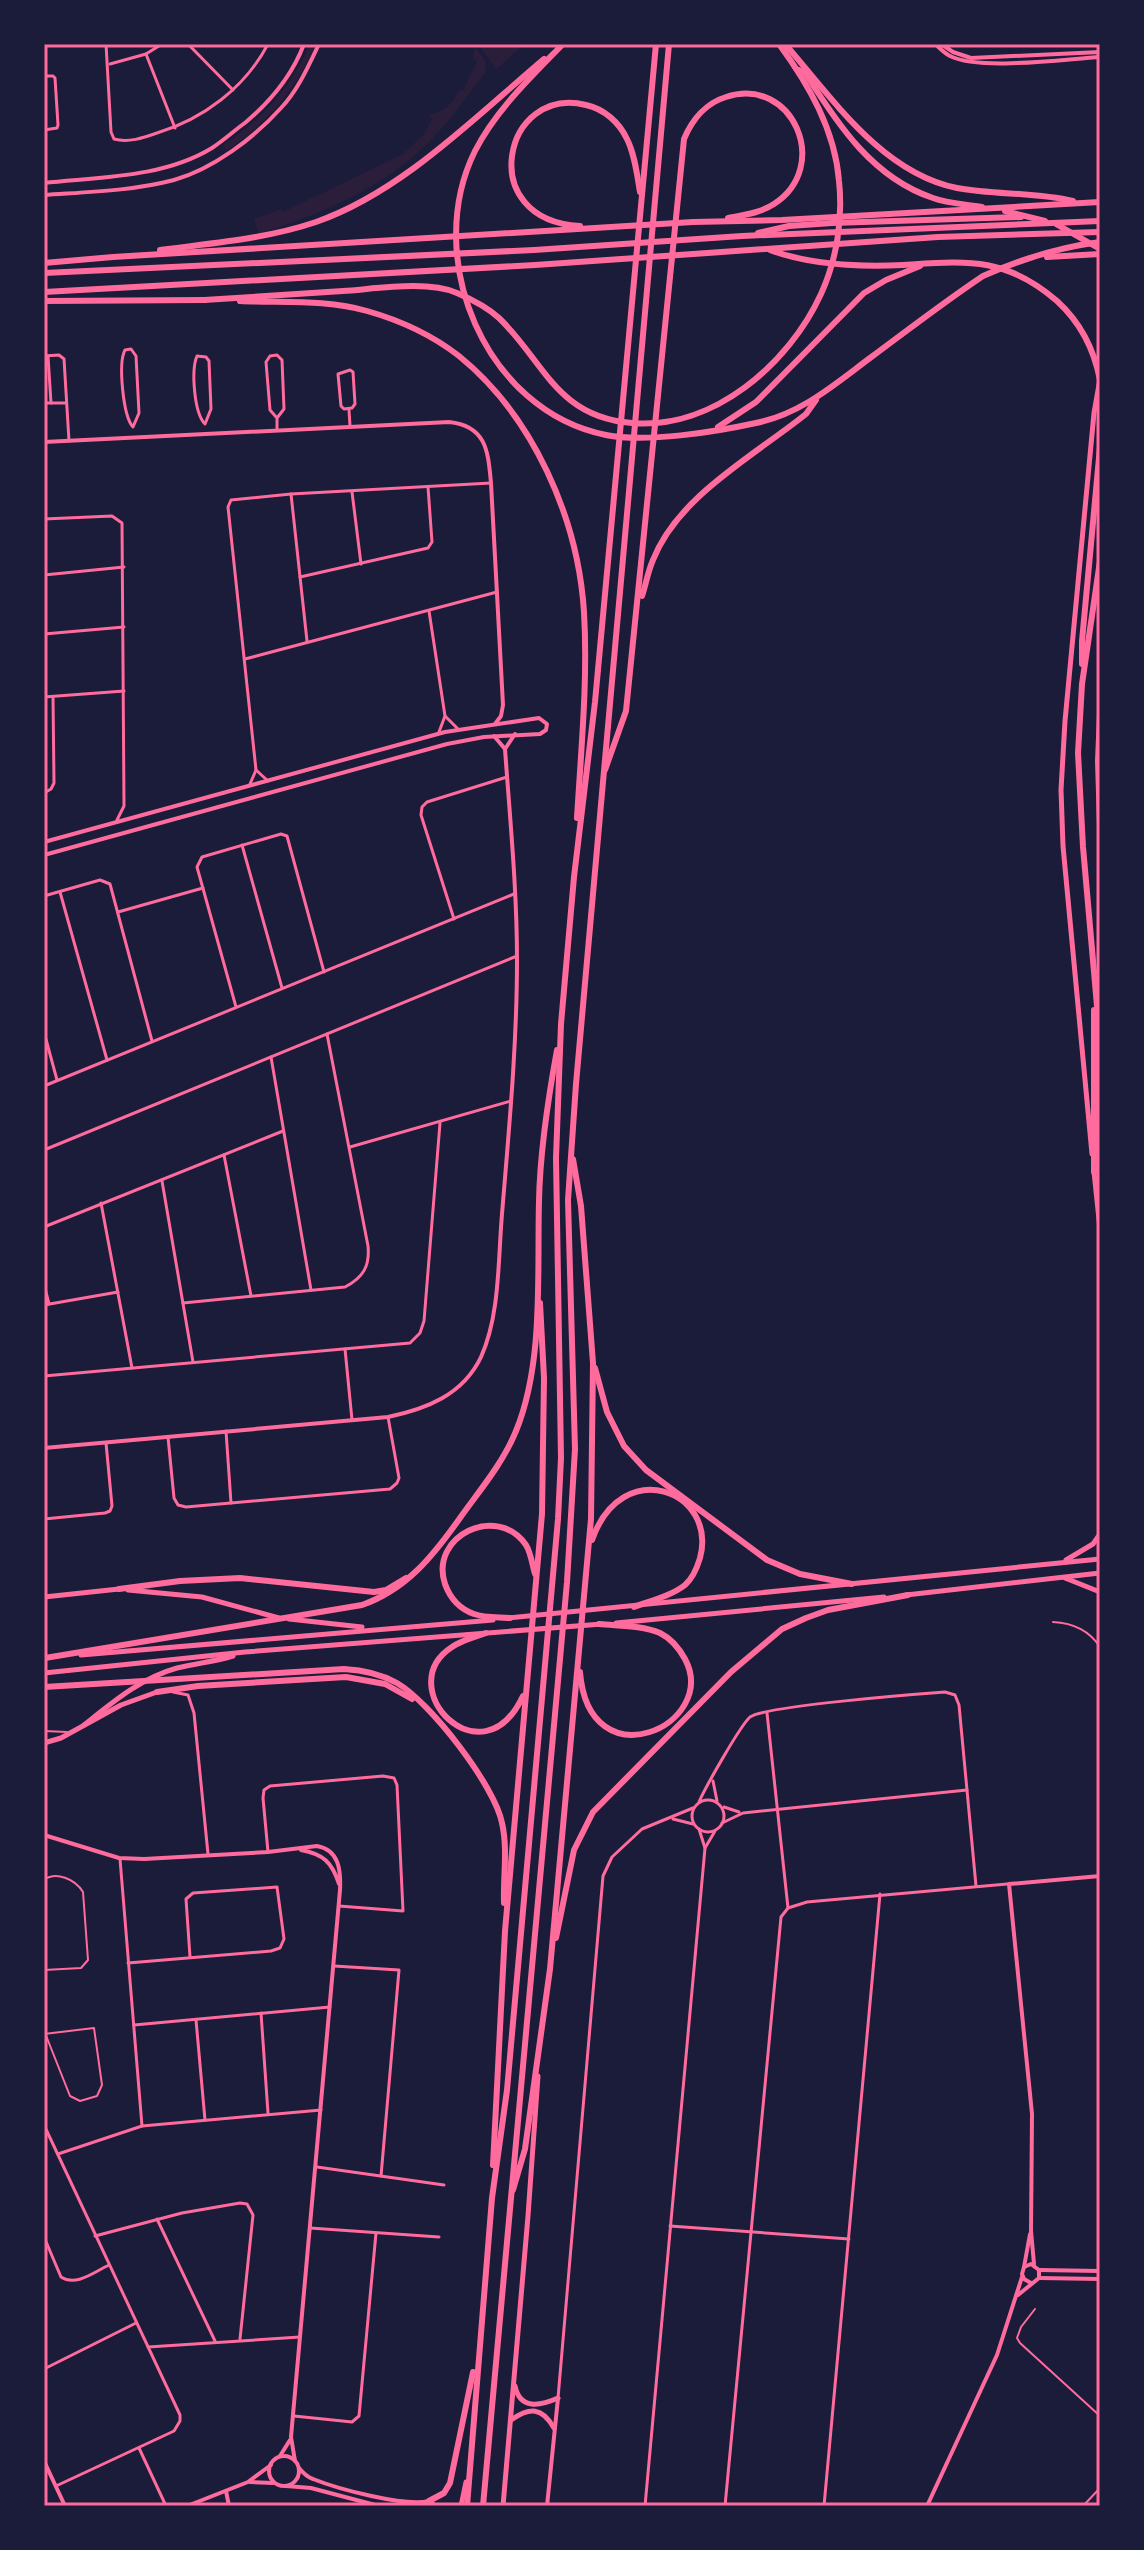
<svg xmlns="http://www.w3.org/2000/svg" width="1144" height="2550" font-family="Inter,sans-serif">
<rect width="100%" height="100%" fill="#1b1b3a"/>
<!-- green -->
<g fill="#2a1e3b">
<path d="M310 44H316C297 88 267 124 226 151L223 145C262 120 292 86 310 44Z"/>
<polygon points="482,44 506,47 525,44 496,69 481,48"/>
<path d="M475 47 486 62 485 73C468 95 451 120 431 140 383 189 323 213 259 234L254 219 281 209 283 212 403 154 425 133 432 119 429 115C445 111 452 105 459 90L463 91 477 61 473 58Z"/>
</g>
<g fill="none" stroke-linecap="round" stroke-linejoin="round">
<!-- service -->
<g stroke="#ff6b9d" stroke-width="2">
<path d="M1053 1622C1073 1623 1089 1630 1100 1647"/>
<polyline points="44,1731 67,1732"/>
<path d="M44 1880C56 1871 75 1879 83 1892L88 1960 81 1968 44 1970"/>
<polyline points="44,2034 94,2028 102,2085 97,2096 80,2101 70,2096 45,2033"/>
</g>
<!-- pedestrian -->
<g stroke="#ff6b9d" stroke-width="2">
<polyline points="1035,2309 1021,2327 1017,2338 1020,2343 1100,2416"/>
<polyline points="1083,2506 1100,2488"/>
</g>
<!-- minor -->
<g stroke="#ff6b9d" stroke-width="3">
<path d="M106 44 111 132 114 139C128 143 143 138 157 133 203 119 245 88 268 44"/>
<polyline points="188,44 233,90"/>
<polyline points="146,54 175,128"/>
<polyline points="110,64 146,54 162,44"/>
<polyline points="44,76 53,76 55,78 58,125 57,128 44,130"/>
<path d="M131 349 136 356 139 413 133 427C123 416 118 363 125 350Z"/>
<polyline points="44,356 59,355 64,359 69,441"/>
<polyline points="48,356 51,403"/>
<path d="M197 356 206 357 209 361 211 409 205 424C194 413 191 370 197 356Z"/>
<polygon points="350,370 353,372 355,404 352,408 344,409 341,406 338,374"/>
<polyline points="44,403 66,403"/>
<polyline points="349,410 350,426"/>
<polyline points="277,418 284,409 282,360 277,355 270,356 266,362 270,410 277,418 277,429"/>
<polyline points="352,492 361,564"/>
<polyline points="291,494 307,641"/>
<polyline points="44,519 112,516 122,523 124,806 117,820"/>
<polyline points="44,575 124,567"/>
<polyline points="300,577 428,548 432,542 428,487"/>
<polyline points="429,611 445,716 439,732"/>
<polyline points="44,634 124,627"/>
<polyline points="245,659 497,592"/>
<polyline points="44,697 124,691"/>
<polyline points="445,716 459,730"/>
<polyline points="256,770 268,781"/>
<polyline points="250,784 256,770 228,507 231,500 291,494 491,483"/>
<polyline points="44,793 51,789 54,783 53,697"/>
<polyline points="242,845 282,988"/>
<polyline points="60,892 107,1060"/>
<polyline points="44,896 100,880 110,884 152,1041"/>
<polyline points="118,912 203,888"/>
<polyline points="454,919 421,815 422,807 427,802 507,777"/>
<polyline points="236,1007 197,867 202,857 281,834 287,836 324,972"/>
<polyline points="44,1032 57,1080"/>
<polyline points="271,1057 311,1290"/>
<polyline points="44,1086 514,894"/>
<polyline points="350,1147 511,1101"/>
<polyline points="44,1150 517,956"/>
<polyline points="224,1155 251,1296"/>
<polyline points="162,1181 193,1362"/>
<polyline points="101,1203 132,1368"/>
<polyline points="44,1227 283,1131"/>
<polyline points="44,1284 49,1304"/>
<path d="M183 1303 345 1287C363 1278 370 1266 368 1246L327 1034"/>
<polyline points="44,1305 118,1292"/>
<polyline points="345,1349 352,1420"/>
<polyline points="44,1376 410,1343 420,1333 424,1321 440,1123"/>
<polyline points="226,1431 231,1503"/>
<polyline points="168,1437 174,1498 178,1505 186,1507 390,1489 397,1483 399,1478 388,1417"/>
<polyline points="44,1519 105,1513 110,1511 112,1506 106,1443"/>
<polyline points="173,1692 188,1695 194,1713 208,1854"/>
<polyline points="767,1713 788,1908"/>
<polyline points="713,1781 717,1801"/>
<circle cx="708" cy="1816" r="16"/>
<path d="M699 1802C705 1788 740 1726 750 1717 764 1706 918 1694 945 1692L955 1695 959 1705 976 1886"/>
<polyline points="724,1807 739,1812"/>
<polyline points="673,1819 693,1824"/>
<polyline points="722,1823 743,1813 967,1790"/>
<polyline points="705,1848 715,1831"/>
<polyline points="268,1852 263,1798 264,1790 270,1786 383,1776 394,1778 397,1785 403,1911 339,1906"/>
<polyline points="120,1859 142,2126"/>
<polyline points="128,1963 271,1951 280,1948 284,1939 277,1887 193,1893 186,1899 190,1957"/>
<polyline points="334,1966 399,1970 381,2176"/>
<polyline points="261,2013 268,2113"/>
<polyline points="196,2020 205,2120"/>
<polyline points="134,2025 330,2007"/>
<polyline points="44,2125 180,2415 180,2421 174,2431 56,2486"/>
<polyline points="58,2154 142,2126 321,2110"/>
<polyline points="317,2167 444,2185"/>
<polyline points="157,2219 215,2341"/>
<polyline points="670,2226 849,2239"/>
<polyline points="310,2228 439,2237"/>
<polyline points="95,2236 182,2213 240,2203 247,2204 253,2215 240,2339"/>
<path d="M44 2237 61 2277C76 2287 94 2272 109 2265"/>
<polyline points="148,2347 300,2337"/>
<polyline points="44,2369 136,2323"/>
<polyline points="558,2398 603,1876 612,1857 642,1829 693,1808"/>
<polyline points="294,2416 352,2422 359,2416 376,2233"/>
<polyline points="139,2448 166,2506"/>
<polyline points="645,2506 705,1848 699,1829"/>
<polyline points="725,2506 781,1917 788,1908 807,1902 1007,1884"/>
<polyline points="824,2506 880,1894"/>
</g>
<!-- tertiary -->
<g stroke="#ff6b9d" stroke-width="4">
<path d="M935 44C940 48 944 53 950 56 980 71 1064 59 1100 57"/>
<polyline points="941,44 953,52 971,58 1100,52"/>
<path d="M44 183C99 177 163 178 212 148 224 140 235 130 246 122 272 100 292 76 304 44"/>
<path d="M44 195C87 192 132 191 174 180 213 169 254 138 281 108 298 90 308 67 319 44"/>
<path d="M44 442 449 422C487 426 488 452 491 483L503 705 501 716 495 724"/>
<polyline points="494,736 505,749"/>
<polyline points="44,842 445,732 539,718 547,724 546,730 540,734 484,737 447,744 44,855"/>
<path d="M44 1448 388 1417C426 1409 463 1395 481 1357 500 1315 498 1260 502 1214 509 1129 517 1045 517 960 517 890 510 819 505 749L515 734"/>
<path d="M44 1835 119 1858 144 1859 268 1852 317 1846C339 1850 341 1870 340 1890L291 2437 295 2461"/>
<path d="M301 1850C323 1854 332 1862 339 1884"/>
<polyline points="1034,2264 1031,2231 1032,2114 1009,1884 1100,1876"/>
<polyline points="1024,2267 1030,2234"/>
<polyline points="1039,2270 1100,2271"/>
<polyline points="1039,2278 1100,2279"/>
<polyline points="1018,2295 1039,2278 1039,2270 1031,2264 1024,2267 1022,2274 1024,2279 1031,2283"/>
<polyline points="280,2456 290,2440"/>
<circle cx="284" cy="2471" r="15"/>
<polyline points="44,2461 65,2506"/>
<path d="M299 2468C303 2473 307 2477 313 2479 338 2489 405 2507 429 2501L436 2506"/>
<polyline points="250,2482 273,2483"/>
<polyline points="286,2486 311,2488 379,2506"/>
<polyline points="226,2491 229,2506"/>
<polyline points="187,2506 248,2482 271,2465"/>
<polyline points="547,2506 558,2398"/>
<polyline points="927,2506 997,2355 1022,2277"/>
</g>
<!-- primary -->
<g stroke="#ff6b9d" stroke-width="5">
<polyline points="1092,1154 1063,846 1061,790 1065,721 1094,413 1100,379"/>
<polyline points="1094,1172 1100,1229"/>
<polyline points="44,1597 119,1589"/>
<polyline points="44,1743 61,1738 121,1705 157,1692"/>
<path d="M515 2386C520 2410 540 2406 558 2398"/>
<path d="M511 2420C530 2407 542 2407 554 2428"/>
<polyline points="461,2506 466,2482"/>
<polyline points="503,2506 528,2216 538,2076"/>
</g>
<!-- trunk -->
<g stroke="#ff6b9d" stroke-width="5">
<polyline points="1066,1560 1093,1544 1100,1534"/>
<polyline points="1065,1578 1100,1592"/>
<polyline points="128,1590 202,1597 279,1618"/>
<polyline points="906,1595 1100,1573"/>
<polyline points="507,1618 1100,1559"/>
<polyline points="289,1619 362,1627"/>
<polyline points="616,1623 884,1597"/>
<polyline points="81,1655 493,1620"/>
<polyline points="44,1673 245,1652 602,1624"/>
<path d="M84 1725C113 1702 141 1678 177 1668 196 1663 214 1662 233 1656"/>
</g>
<!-- motorway -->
<g stroke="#ff6b9d" stroke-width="6">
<path d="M563 44C531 77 496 110 475 151 422 258 485 411 606 435 646 443 715 432 756 423 801 414 835 384 870 358 908 330 944 302 983 276 1019 260 1060 247 1100 242"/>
<path d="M785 44C832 98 882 173 957 188 995 195 1035 192 1073 201"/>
<path d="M799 70 806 74C838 125 873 178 933 198 949 204 966 204 982 207"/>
<polyline points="1005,211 1045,221"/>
<polyline points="1056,224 1100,249"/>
<path d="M580 226C473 220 504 84 586 105 604 109 619 122 627 139 635 155 637 175 640 192"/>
<polyline points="758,233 789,226 832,223 1021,217"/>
<path d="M160 250C212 243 266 239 316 222 402 192 475 117 544 59"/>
<path d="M770 250C810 265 860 267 903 265 966 261 1005 256 1057 301 1080 322 1094 349 1100 380"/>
<polyline points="1047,257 1100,254"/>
<polyline points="44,263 113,257 693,222 782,220 1100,202"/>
<polyline points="44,273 534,250 742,236 1100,221"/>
<polyline points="44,292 535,265 938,237 1100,232"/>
<path d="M204 300C250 297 296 294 343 291 375 289 427 280 457 293 471 299 488 308 499 318 544 361 556 417 632 423 713 430 789 364 821 294 837 259 843 218 839 181 835 130 809 85 779 44"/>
<polyline points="44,301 205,300"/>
<path d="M240 301C281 303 327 299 367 311 399 320 432 335 459 356 533 416 578 518 584 612 588 680 581 750 577 818"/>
<polyline points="718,427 756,402 864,293 886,280 920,266"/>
<polyline points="1100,561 1082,684 1078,753 1083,847 1100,1040"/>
<path d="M642 596C646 584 648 571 653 560 678 496 755 455 806 414L816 400"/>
<polyline points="1082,664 1082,641 1100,447"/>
<polyline points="1100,713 1098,761 1100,826"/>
<path d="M605 770 626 711 684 139C692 120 706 103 726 97 793 75 832 167 774 204 760 213 744 215 728 218"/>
<polyline points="1094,1010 1094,1172"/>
<polyline points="595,1368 607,1412 624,1446 646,1470 767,1560 800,1574 852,1584"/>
<path d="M592 1540C622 1454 718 1491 700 1558 697 1568 693 1578 685 1585 671 1596 650 1601 634 1607"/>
<polyline points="119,1589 180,1581 240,1578 374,1592 386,1590 406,1578"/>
<path d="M510 1618C499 1617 485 1618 474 1614 460 1609 450 1598 445 1584 429 1536 497 1503 526 1545 531 1553 532 1564 535 1574"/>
<path d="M486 1633C475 1637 462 1640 452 1647 390 1687 482 1784 523 1696"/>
<path d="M45 1658 362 1605C407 1589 433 1556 460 1518 480 1490 503 1463 516 1431 544 1363 537 1273 539 1201 540 1150 548 1099 557 1050"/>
<path d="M580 1672C589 1784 720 1725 685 1659 679 1648 672 1639 660 1633 641 1625 619 1626 599 1624"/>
<path d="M44 1687 344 1669C362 1670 381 1674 397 1683 430 1702 495 1786 502 1823 508 1849 503 1877 504 1903"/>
<polyline points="157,1692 198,1686 346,1677 385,1684 412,1699"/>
<polyline points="556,1938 574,1850 593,1812 731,1672 782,1629 806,1618 828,1610 908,1595"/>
<polyline points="493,2165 505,1931 542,1514 544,1378 540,1303"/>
<polyline points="513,2190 525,2149 550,1969 591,1519 593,1363 581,1206 573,1159"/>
<polyline points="429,2501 444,2493 450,2483 473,2372"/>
<polyline points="467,2506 492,2198 507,2090 558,1519 561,1458 556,1158 561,1024 574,877 595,702 656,44"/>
<polyline points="483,2506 567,1582 575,1449 568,1200 576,1084 669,44"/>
</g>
</g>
<!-- border -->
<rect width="1144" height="2550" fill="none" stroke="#1b1b3a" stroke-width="92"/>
<rect x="46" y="46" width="1052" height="2458" fill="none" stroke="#ff6b9d" stroke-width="3"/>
</svg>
